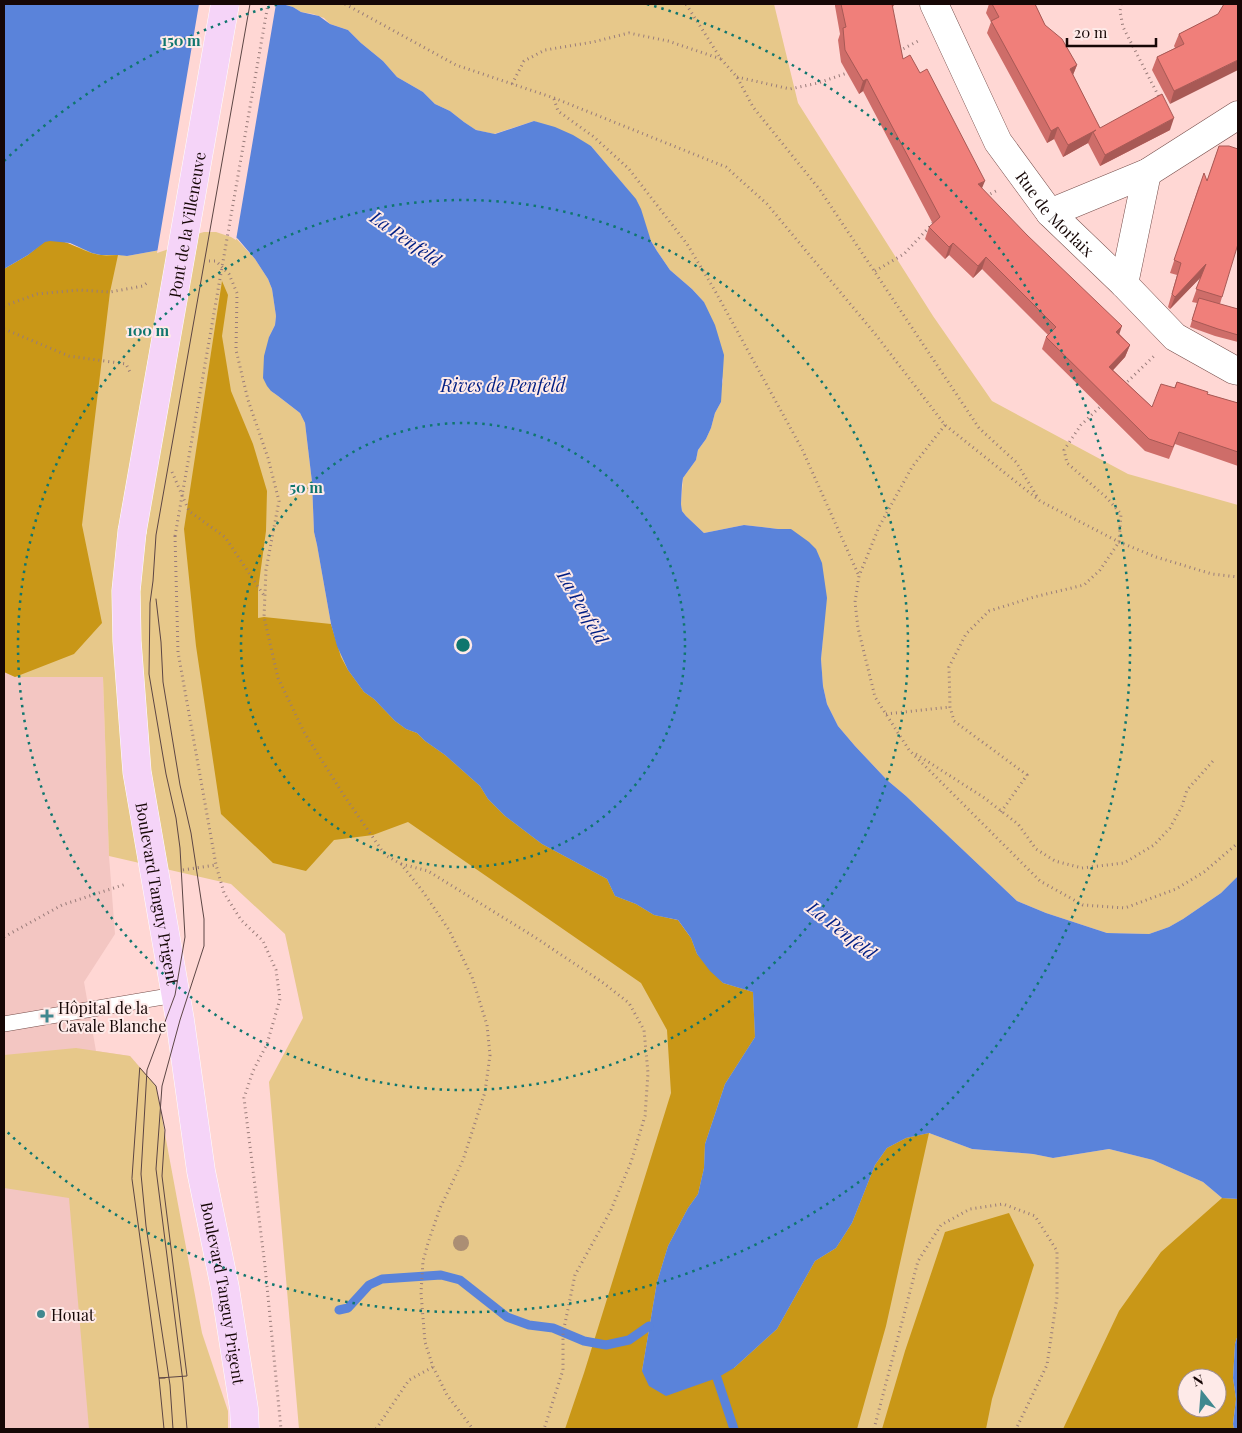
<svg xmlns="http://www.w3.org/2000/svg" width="1242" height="1433" font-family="'Playfair Display',serif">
<rect width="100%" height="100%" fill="#ffd7d4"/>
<!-- built -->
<polygon fill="#f3c6c2" points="4,672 15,677 103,677 109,856 115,934 84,982 96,1051 130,1056 156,1086 205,1429 4,1429"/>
<!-- green -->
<g fill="#e7c88a" fill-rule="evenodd">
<polygon points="282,4 774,4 798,103 933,316 992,401 1128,474 1238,505 1238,876 1221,893 1183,919 1169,927 1149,934 1107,933 1046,913 1017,901 906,796 887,780 855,746 838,726 827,704 823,686 821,659 823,636 791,529 778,529 744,525 704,533 686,516 682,511 681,504 683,478 696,460 698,450 706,439 711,428 715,413 721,402 720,393 723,380 704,302 692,289 670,270 657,251 651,241 629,191 591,146 534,121 494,134 476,130 464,122 450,111 435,104 423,92 397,77 383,61 361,43 348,30 330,24 324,18 313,14 301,12 293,7"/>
<path d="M204 229 233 235 255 259 268 279 272 289 276 316 275 325 269 337 271 391 278 396 300 413 305 423 312 482 314 532 317 545 331 624 337 646 929 1133 972 1149 1033 1154 1053 1158 1109 1149 1153 1160 1203 1182 1222 1198 1238 1199V1334L1235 1344 1233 1378 1236 1399 1233 1423 1234 1429H299L269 1082 303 1018 285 934 231 884 109 856 103 677H15L4 672V269L28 255 45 241 127 256 160 250ZM1187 1378H1217V1408H1187Z"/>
<polygon points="76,1048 130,1056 156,1086 202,1333 228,1411 228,1429 89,1429 69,1198 4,1188 4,1055"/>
</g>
<!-- forest -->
<g fill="#c99717" fill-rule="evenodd">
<path d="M45 241C68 237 81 253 101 255 106 256 112 255 118 255L110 292 82 525 102 623 74 654 15 677 4 672V269L28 255Z"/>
<polygon points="222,281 228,295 222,336 231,391 253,444 267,491 266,531 258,590 258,618 264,617 331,624 341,657 348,670 364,692 374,699 395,721 406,729 417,733 425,741 445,755 480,786 488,799 505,816 542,844 607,879 615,896 636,904 654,915 678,920 691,938 697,954 723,983 753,992 755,1037 725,1084 705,1144 704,1168 698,1194 688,1208 668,1246 657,1282 642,1371 734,1368 777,1329 815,1261 836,1248 852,1223 875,1165 887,1148 906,1138 929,1133 886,1326 857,1429 565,1429 584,1373 671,1093 667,1030 641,983 408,822 373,835 334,840 306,871 273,863 221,814 196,646 184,529"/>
<path d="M1222 1198 1238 1199V1334L1235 1344 1233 1378 1236 1399 1233 1423 1234 1429H1063L1119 1311 1161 1252ZM1187 1378H1217V1408H1187Z"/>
<polygon points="1009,1213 1034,1265 992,1399 986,1429 882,1429 905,1351 945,1232"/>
</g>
<!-- water -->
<g fill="#5a83da">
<polygon points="4,4 282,4 293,7 301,12 319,16 330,24 348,30 361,43 383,61 397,77 423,92 435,104 450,111 464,122 476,130 495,134 534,121 555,127 573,135 591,146 636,199 641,209 651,241 657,251 670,270 692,289 704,302 715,325 724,355 721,402 715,413 711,428 706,439 698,450 696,460 683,478 682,485 681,504 682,511 686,516 704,533 744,525 778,529 791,529 809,542 816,549 822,563 827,598 821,659 823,686 827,704 838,726 855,746 887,780 906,796 1017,901 1046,913 1107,933 1149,934 1169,927 1183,919 1221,893 1238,876 1238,1199 1222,1198 1203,1182 1153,1160 1109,1149 1053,1158 1033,1154 972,1149 929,1133 906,1138 887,1148 875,1165 852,1223 836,1248 815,1261 777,1329 734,1368 717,1378 666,1396 649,1386 642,1371 657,1282 668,1246 688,1208 698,1194 704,1168 705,1144 725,1084 755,1037 753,992 723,983 710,971 697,954 691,938 678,920 654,915 636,904 615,896 607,879 542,844 505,816 488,799 480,786 445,755 425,741 417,733 406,729 395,721 374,699 364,692 348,670 337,646 331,624 317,545 314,532 312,482 305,423 300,413 278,396 271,391 267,386 263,378 264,356 269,337 275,325 276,316 272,289 268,279 255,259 238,239 233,235 210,228 160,250 127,256 118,255 101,255 92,253 70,243 50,241 45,242 28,255 4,269"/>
<polygon points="1238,1334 1238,1429 1234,1429 1233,1424 1236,1399 1233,1378 1235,1344"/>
</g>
<!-- pier -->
<polygon fill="#ffd7d4" points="199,4 276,4 236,240 231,237 216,232 204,232 197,234 172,248 157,253"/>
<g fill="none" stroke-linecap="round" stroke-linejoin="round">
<!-- stream -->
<g stroke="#5a83da" stroke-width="9">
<polyline points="339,1310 348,1308 369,1285 382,1279 441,1275 460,1280 507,1317 529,1325 553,1328 584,1341 606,1345 629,1340 649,1326"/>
<polyline points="717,1378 734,1429"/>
</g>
<!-- lane casing -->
<g stroke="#774e4b" stroke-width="16">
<polyline id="lane" points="4,1024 175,995"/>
</g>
<!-- street casing -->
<g stroke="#774e4b" stroke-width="29">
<g id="street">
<path id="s1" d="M934 4 998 142 1050 213 1124 284 1175 337 1234 370 1238 371"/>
<polyline points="1050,213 1147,173 1238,115"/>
<polyline points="1124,284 1147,173"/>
</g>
</g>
<!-- primary casing -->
<g stroke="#fff" stroke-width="29">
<g id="primary">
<path id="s2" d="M132 532 126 591 127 641 137 772 180 1020 201 1171 225 1288 244 1409 245 1429"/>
</g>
</g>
<!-- path -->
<g stroke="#997c7a" stroke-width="3" stroke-dasharray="1 4" stroke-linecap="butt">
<polyline points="345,4 456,65 554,98 726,167 767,204 876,335 945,425 1040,501 1119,542 1156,557 1212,574 1238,577"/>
<polyline points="1121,4 1120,11 1123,27 1160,99"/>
<polyline points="899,51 920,40"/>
<polyline points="721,59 737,77 753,107 820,190 979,428 1016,462 1038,498"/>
<polyline points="737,77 790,89 818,83 850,72"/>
<polyline points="512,84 524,61 545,50 593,42 629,33 668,41 721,59 686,4"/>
<polyline points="554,99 558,111 594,137 629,169 687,244 714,289 802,449 859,576"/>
<polyline points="986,196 998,190"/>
<polyline points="209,261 216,261 229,274 237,293 236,350 248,400 268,458 279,501 266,570 264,617 278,678 304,732 343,794 385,855 401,864 424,893 449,930 472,977 487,1025 490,1055 485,1092 463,1160 440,1208 428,1243 423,1261 421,1293 425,1342 433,1367 447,1395 473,1429"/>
<polyline points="875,271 904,254 935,221"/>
<polyline points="4,306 37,294 79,290 110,292 143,286 147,283"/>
<polyline points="4,329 69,356 126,364 130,372"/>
<polyline points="1124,385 1154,356"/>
<polyline points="945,425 912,467 879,527 859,576 855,602 858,628 875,697 909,750 1040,881 1083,905 1125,908 1176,889 1204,872 1238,843"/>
<polyline points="172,472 189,511 225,537 265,597"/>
<polyline points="175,536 178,652 216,865 224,893 241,920 263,941 276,970 280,999 267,1044 253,1071 244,1098 265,1266 281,1429"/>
<polyline points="886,714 950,707"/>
<polyline points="916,754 983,797 1018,824 1036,849 1055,861 1082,868 1124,863 1154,845 1170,828 1182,806 1187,790 1213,761"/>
<polyline points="1001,812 1027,775 954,721 950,707 949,667 966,634 989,611 1034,597 1084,585 1100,570 1119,542 1121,514 1107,498 1067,463 1064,450 1081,425 1103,404"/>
<polyline points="401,864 428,871 533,936 602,982 629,1003 644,1030 648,1073 645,1116 631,1162 611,1210 575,1275 563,1333 563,1370 544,1429"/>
<polyline points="183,870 216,865"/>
<polyline points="4,937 62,905 126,884"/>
<polyline points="376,1429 409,1380 433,1367"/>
<polyline points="874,1429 918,1261 941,1225 970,1209 1003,1204 1035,1216 1057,1251 1057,1297 1047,1365 1016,1429"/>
</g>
<!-- lane -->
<use href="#lane" stroke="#fff" stroke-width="15"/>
<!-- street -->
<use href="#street" stroke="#fff" stroke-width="28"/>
<!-- primary -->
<use href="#primary" stroke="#f5d4f8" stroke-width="28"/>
<!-- tram -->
<g stroke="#5c4544" stroke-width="1">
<polyline points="156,599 161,642 163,682 180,785 191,833 204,919 204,946 180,1020 162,1086 156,1169 183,1382 187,1429"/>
<polygon points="140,1068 156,1086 165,1130 162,1176 187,1376 159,1378 132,1179"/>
<polyline points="164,1429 159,1378 165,1378"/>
<polyline points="173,1429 170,1385 146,1226 141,1174 147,1070 175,995 185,937 180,848 176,818 166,774 149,674 150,603 153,581 156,535 250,4"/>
</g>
<!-- primary-bridge casing -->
<g stroke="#fff" stroke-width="29" stroke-linecap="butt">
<g id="primary-bridge">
<path id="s3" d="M132 532 225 4"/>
</g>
</g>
<!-- path-bridge -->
<polyline stroke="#997c7a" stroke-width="3" stroke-dasharray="1 4" stroke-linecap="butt" points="175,536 268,4"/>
<!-- primary-bridge -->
<use href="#primary-bridge" stroke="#f5d4f8" stroke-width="28"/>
</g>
<!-- trees -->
<circle fill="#ab8e74" cx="461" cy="1243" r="8"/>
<!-- wall -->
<g fill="#ce6d69">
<polygon points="835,4 895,4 892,8 903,59 982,189 1130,345 1125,357 1113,370 1152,407 1174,388 1177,382 1207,394 1238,403 1238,466 1175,444 1169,459 1145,451 1042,349 1046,337 1048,335 982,269 973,278 949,255 945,259 925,239 929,227 933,224 863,91 859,94 841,62 838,40 840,34 835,6"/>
<polygon points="989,4 1035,4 1045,25 1077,65 1073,75 1100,128 1170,130 1100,166 1088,143 1063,157 1054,139 1047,143 987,33 991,22 986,13"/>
<polygon points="1218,14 1170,104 1152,70 1157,57 1175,48 1174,46 1179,34"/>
<polygon points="1219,146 1222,297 1220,304 1238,309 1238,342 1215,336 1190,327 1197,303 1192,302 1201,277 1170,309 1168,307 1177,275 1170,273 1199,186 1207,181"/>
</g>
<!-- shaded-wall -->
<g fill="#a85955">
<polygon points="1238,60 1238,70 1170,104 1174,91"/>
<polygon points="1077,65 1072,77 1070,69"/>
<polygon points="867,79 863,91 859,94 863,81"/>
<polygon points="1174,118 1170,130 1100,166 1105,155"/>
<polygon points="1058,127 1054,139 1047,143 1051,131"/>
<polygon points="1096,130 1093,132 1088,143 1063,157 1068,145"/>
<polygon points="985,181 980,193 978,184"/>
<polygon points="953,243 949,255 945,259 949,247"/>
<polygon points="986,257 982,269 973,278 978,266"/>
<polygon points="1206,264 1201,277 1170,309 1175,297"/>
<polygon points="1122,326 1118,338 1116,332"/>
<polygon points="1130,345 1125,357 1105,379 1109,367"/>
</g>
<!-- building -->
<g fill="#f07f7a" stroke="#a85955">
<polygon points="841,4 892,4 903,59 910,55 920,73 927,69 985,181 978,184 1027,235 1122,326 1116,332 1130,345 1109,367 1152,407 1161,384 1175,388 1177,382 1208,392 1207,394 1238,403 1238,452 1179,432 1173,447 1149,439 1046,337 1056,327 986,257 978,266 953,243 949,247 929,227 940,217 867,79 863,81 845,50 843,28 846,27"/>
<polygon points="992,4 1035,4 1045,25 1062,39 1077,65 1070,69 1100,128 1162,94 1174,118 1105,155 1093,132 1096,130 1068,145 1058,127 1051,131 991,21 999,17"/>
<polygon points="1224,4 1238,4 1238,60 1174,91 1157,57 1184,44 1179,34 1218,14"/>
<polygon points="1219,146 1229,146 1238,149 1238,244 1222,297 1196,289 1206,264 1175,297 1172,294 1181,263 1174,260 1204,173 1207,181"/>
<polygon points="1199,298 1238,309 1238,335 1218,329 1192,320"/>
</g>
<!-- distance rings -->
<g fill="none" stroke="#0f766e" stroke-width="2.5" stroke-dasharray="2.5 5">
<circle cx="463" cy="645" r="222"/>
<circle cx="463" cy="645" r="445"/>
<path d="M4 161A667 667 0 0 1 279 4M647 4A667 667 0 1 1 4 1129"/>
</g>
<!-- markers -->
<g fill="#40888f" stroke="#feeae8" stroke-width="2">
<path d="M44.5 1008.5h5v5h5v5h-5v5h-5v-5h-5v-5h5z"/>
<circle cx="41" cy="1314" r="5"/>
</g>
<g text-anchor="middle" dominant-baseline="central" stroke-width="4" stroke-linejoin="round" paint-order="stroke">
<!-- street labels -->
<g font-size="16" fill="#160706" stroke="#feeae8">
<text stroke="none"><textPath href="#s1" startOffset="244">Rue de Morlaix</textPath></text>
<text stroke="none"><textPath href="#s3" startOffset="312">Pont de la Villeneuve</textPath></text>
<text stroke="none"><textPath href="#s2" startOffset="364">Boulevard Tanguy Prigent</textPath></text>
<text stroke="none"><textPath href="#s2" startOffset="769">Boulevard Tanguy Prigent</textPath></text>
</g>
<!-- poi labels -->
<g font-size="16" fill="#160706" stroke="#feeae8" text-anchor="start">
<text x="58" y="1007">Hôpital de la<tspan x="58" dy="18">Cavale Blanche</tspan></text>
<text x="51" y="1314">Houat</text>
</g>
<!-- water labels -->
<g font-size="18" font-style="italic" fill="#001e83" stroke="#feeae8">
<text transform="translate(406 238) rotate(35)">La Penfeld</text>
<text x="503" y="385">Rives de Penfeld</text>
<text transform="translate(583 607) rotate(60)">La Penfeld</text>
<text transform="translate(842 930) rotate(38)">La Penfeld</text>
</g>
</g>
<circle cx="463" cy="645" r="8" fill="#0f766e" stroke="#feeae8" stroke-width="2.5"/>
<g font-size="15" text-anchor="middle" font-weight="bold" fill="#0f766e" stroke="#feeae8" stroke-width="4" stroke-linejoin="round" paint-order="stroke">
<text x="181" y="46">150 m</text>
<text x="148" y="336">100 m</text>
<text x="306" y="493">50 m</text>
</g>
<!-- border -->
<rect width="1242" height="1433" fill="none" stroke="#160706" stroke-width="10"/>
<!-- north arrow -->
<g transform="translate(1202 1393) rotate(343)"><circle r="24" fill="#feeae8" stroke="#a18f8e"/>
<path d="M0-4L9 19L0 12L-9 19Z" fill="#40888f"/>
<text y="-8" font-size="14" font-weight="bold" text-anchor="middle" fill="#160706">N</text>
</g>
<!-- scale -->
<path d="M1067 38v8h89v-8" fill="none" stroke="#160706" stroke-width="2.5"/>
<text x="1074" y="38" font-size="15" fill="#160706" stroke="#feeae8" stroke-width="4" paint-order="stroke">20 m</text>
</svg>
